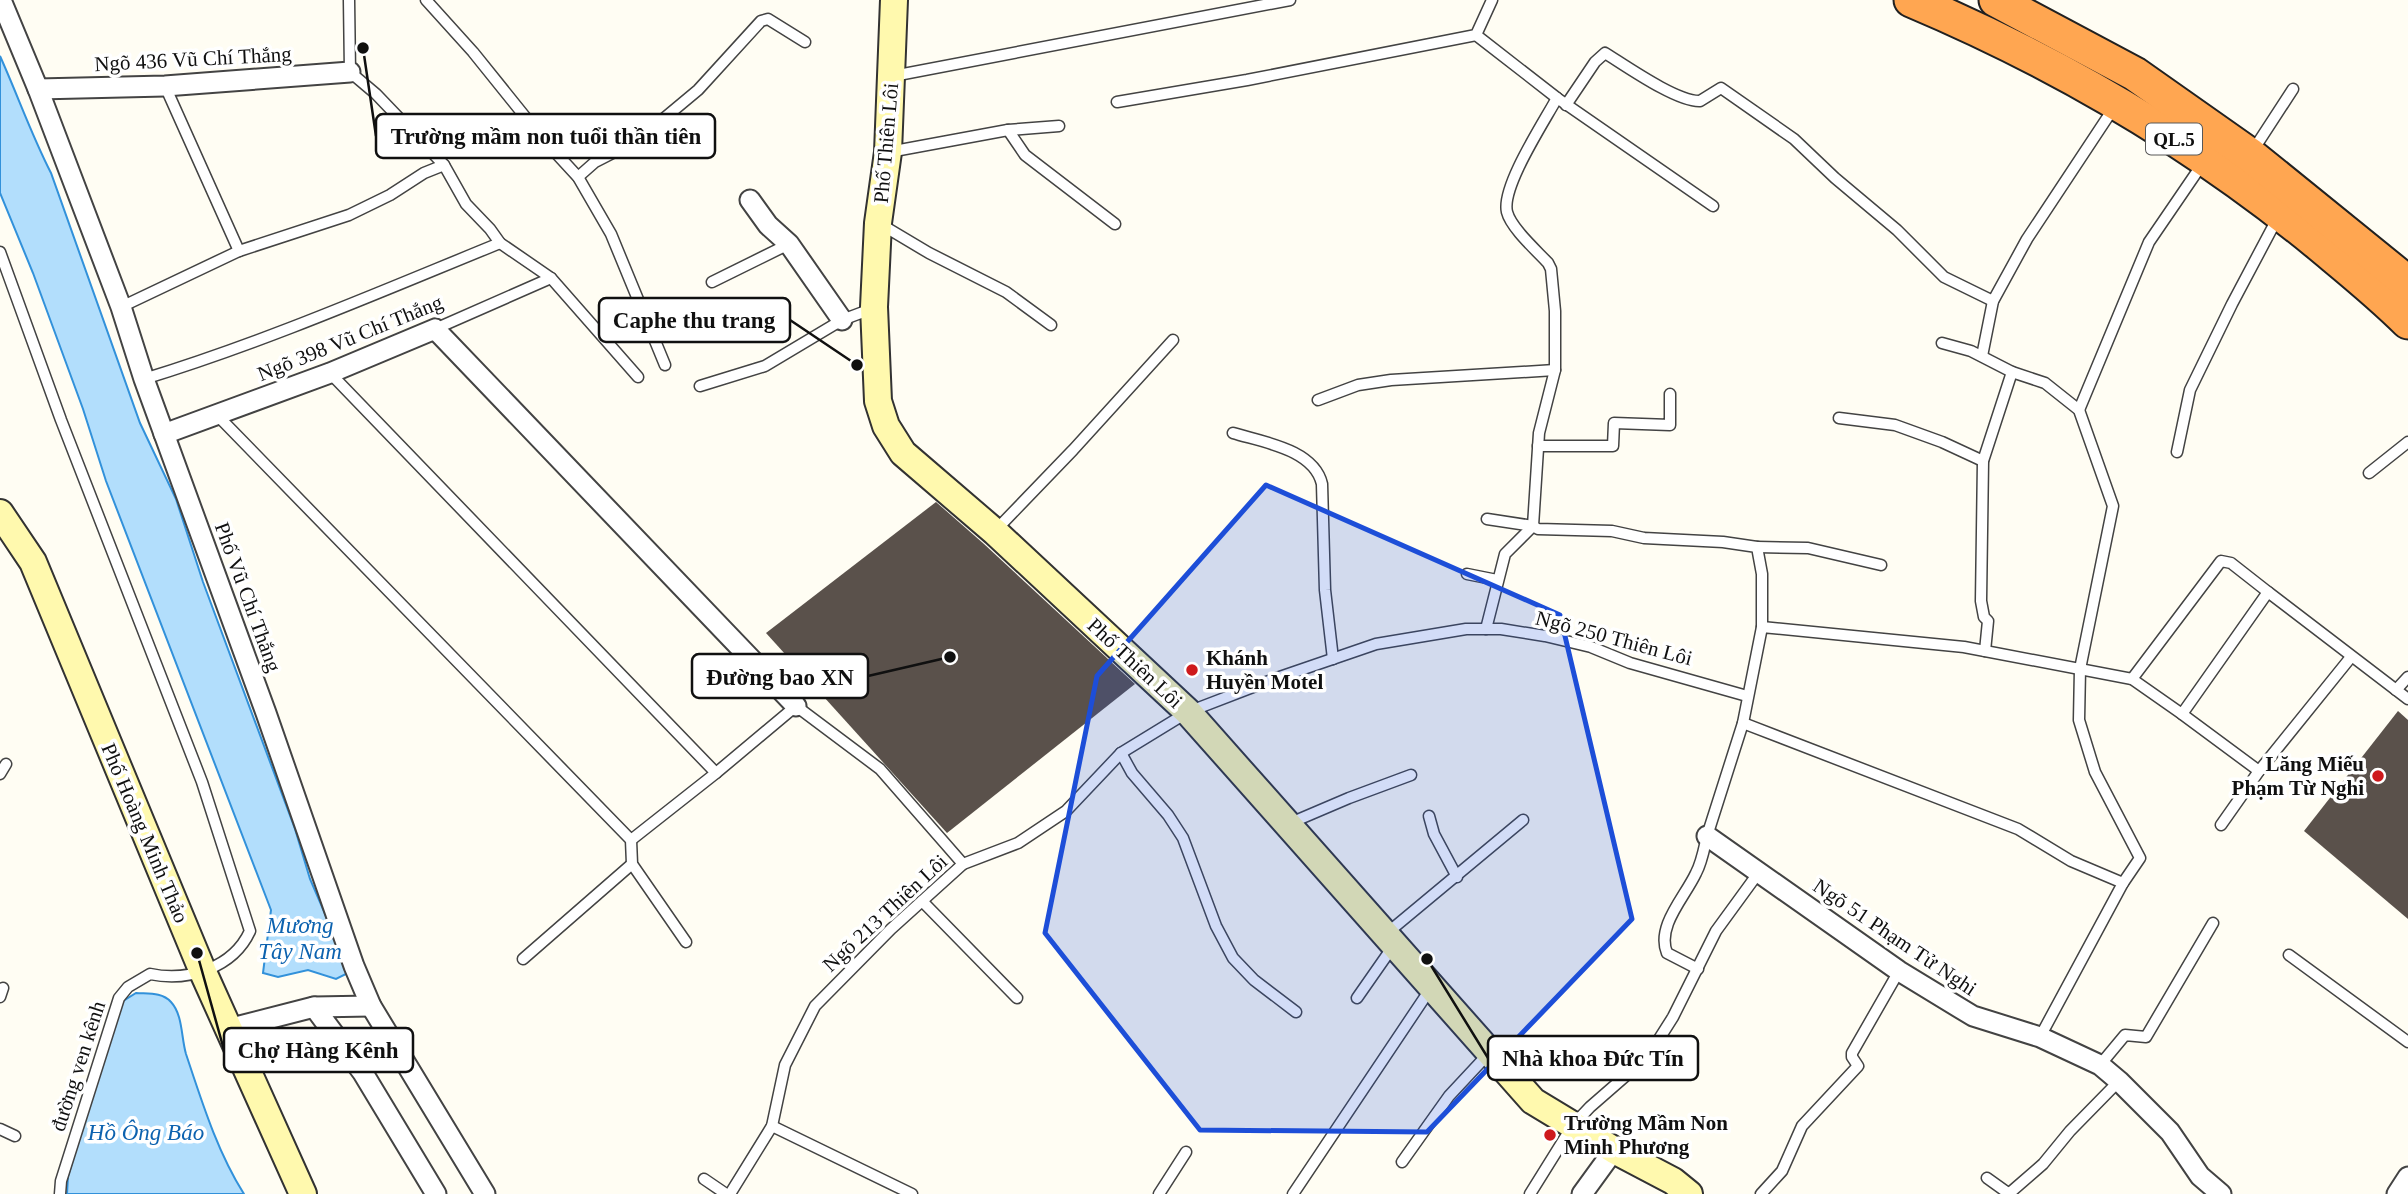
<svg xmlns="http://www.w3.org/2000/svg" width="2408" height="1194" font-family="'Times New Roman',serif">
<rect width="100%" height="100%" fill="#fffdf3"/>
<!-- water -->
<g fill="#b2defc" stroke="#3291da" stroke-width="2">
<path d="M0 56C18 96 31 134 51 173L140 423 176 499 203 582 295 829 310 879 350 972 336 979 308 970 278 977 263 973 271 910 106 481 83 409 33 273 0 193Z"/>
<path d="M136 993C148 994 162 992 171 1002 183 1015 181 1037 186 1054 202 1102 217 1151 244 1194H67L68 1176 120 1003Z"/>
</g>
<!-- building -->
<g fill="#5a514b">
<polygon points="936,502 984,544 1135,684 947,833 766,633"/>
<polygon points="2398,711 2408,720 2408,919 2304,831"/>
</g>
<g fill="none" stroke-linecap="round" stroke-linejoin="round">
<!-- lane casing -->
<g stroke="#434343" stroke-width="13">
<g id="lane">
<polyline points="349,0 350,72 376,94 444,165 466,204 490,229 500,243 551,278 638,377"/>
<polyline points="426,0 473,52 543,139 578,177 611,234 665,365"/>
<polyline points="1476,35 1557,98 1713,206"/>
<polyline points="893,76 1290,0"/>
<polyline points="165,86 239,251"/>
<path d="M1557 98C1544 122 1501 187 1507 212 1511 228 1537 251 1548 263L1551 269 1555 311V370L1539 433 1533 526 1538 529 1612 531 1644 538 1723 542 1757 547 1762 574V627"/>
<polyline points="1117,102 1247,80 1476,35 1492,0"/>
<path d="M1566 105 1595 62 1605 53C1626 66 1677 102 1700 101L1721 88 1794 139 1835 178 1897 230 1944 277 1993 301"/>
<polyline points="1008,130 1025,155 1115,224"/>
<polyline points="889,152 1008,130 1059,126"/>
<polyline points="2252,152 2293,89"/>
<polyline points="578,177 595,162 638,140 698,90 761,21 768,19 805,42"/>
<polyline points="882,225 929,253 1006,292 1051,325"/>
<path d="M0 252 61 420 202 782 250 931C233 968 188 982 150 974L128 987 119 998 61 1181 60 1194"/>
<polyline points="712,282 789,244"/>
<polyline points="121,307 239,251 349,215 390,195 424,173 444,165"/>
<polyline points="435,329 551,278"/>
<polyline points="1942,343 1971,351 2012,372 2045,383 2079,410 2113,506 2080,669 2079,720 2095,772 2140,858 2123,883 2040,1037"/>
<polyline points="1982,356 1993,301 2027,239 2113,109"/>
<polyline points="330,373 716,773"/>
<path d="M144 379C265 342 382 291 500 243"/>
<polyline points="700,386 765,366 842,320 874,308"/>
<polyline points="1318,400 1358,385 1391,380 1555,370"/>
<polyline points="2079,410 2149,242 2203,163"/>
<polyline points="217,415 631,840 632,864 686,942"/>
<polyline points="1839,418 1895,425 1942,442 1983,461"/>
<path d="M1233 433C1262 442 1314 449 1322 484L1325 590 1333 659"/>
<polyline points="1538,446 1613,446 1614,423 1670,425 1670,394"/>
<polyline points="2177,452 2190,390 2232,304 2277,219"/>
<polyline points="2369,473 2408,442"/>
<polyline points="1487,519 1533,526"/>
<polyline points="995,531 1073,450 1173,340"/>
<polyline points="1757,547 1808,548 1881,565"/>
<polyline points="1467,574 1497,580"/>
<polyline points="1486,629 1505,554 1533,526"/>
<polyline points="1985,651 1988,621 1984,617 1981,601 1983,461 2012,372"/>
<polyline points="2132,679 2221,561 2231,563 2268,592"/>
<polyline points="2396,690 2408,677"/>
<polyline points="2182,714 2259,771"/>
<polyline points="1743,723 2018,829 2071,861 2123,883"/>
<polyline points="1121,753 1132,773 1168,815 1183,838 1216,926 1233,958 1254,980 1296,1012"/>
<polyline points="0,774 6,764"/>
<polyline points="1429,816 1434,834 1457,877"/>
<polyline points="1288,824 1349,798 1411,775"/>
<polyline points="2221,825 2259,771 2351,657"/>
<polyline points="631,840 716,773 796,706 880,769 963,864"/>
<polyline points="922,901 1017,998"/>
<polyline points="1386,934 1523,820"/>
<polyline points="2289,955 2408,1042"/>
<polyline points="523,959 632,864"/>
<path d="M1698 969 1667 953C1656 926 1685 897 1696 873 1702 862 1704 849 1707 836L1743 723 1762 627 1964 647 2132 679 2182 714 2268 592 2408 699"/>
<polyline points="0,997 3,988"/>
<polyline points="1357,998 1394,945"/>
<polyline points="2100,1065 2125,1035 2146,1037 2213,923"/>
<polyline points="772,1126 912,1194"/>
<polyline points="0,1129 15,1136"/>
<polyline points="1402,1162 1449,1096 1490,1052"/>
<polyline points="1987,1178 2008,1193 2012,1191 2043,1164 2070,1131 2119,1081"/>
<polyline points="704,1179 726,1194"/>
<polyline points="730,1194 772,1126 785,1065 815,1006 891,929 963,864 1018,843 1066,811 1121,753 1188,712 1274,679 1376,644 1466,629 1501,629 1545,636 1591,647 1630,663 1747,696"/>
<polyline points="1159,1194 1186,1152"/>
<polyline points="1293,1194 1431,988"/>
<polyline points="1530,1194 1573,1125 1590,1107 1637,1066 1654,1047 1673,1017 1716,931 1759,872"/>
<polyline points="1761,1194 1782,1171 1802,1126 1858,1066 1852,1057 1852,1053 1899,971"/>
</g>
</g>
<!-- street casing -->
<g stroke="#434343" stroke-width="23">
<g id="street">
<polyline points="1,0 38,89 121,307 144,379 266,713 354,966 371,1006 485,1194"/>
<polyline points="38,89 165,86 350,72"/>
<polyline points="750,200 768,225 789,244 842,320"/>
<polyline points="164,434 330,373 435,329 796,706"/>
<polyline points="1707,836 1899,971 1973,1016 2040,1037 2100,1065 2119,1081 2170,1132 2200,1176 2221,1194"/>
<polyline points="314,1007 363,1073 436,1194"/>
<polyline points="228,1029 314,1007 371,1006"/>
<polyline points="1582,1194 1614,1150"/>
<polyline points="2397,1194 2408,1177"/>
</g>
</g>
<!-- secondary casing -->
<g stroke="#323232" stroke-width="30">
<g id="secondary">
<polyline points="894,0 888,152 878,223 874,307 878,401 886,426 903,453 995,532 1188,712 1533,1101 1614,1150 1673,1181 1689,1194"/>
<polyline points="0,513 33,562 203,972 303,1194"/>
</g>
</g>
<!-- highway casing -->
<g stroke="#212121" stroke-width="37">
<g id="highway">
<path d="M1911 0C2058 62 2197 144 2320 245 2350 270 2380 294 2408 322"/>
<polyline points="1996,0 2135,74 2250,155 2408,283"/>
</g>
</g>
<!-- lane -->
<use href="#lane" stroke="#fff" stroke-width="10"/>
<!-- street -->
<use href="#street" stroke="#fff" stroke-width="19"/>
<!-- secondary -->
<use href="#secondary" stroke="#fff9ae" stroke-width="26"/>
<!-- highway -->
<use href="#highway" stroke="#ffa651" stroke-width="33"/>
</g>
<!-- marked area -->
<path fill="#1d4ed8" fill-opacity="0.2" stroke="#1d4ed8" stroke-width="5" stroke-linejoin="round" d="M1266 485 1560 615 1632 919 1427 1132 1200 1130 1045 933 1097 676Z"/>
<!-- markers -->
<g fill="#ce191c" stroke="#fff" stroke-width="2.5">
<circle cx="1192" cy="670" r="7"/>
<circle cx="2378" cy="776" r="7"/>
<circle cx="1550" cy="1135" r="7"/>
</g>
<g text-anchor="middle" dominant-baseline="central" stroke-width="7" stroke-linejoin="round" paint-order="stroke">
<!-- shield labels -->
<rect fill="#fff" stroke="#585858" stroke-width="2" x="2146" y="123.5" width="56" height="31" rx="5"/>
<g font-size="19" font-weight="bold" fill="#101010">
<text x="2174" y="139">QL.5</text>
</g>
<!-- street labels -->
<g font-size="21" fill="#101010" stroke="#fff">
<text transform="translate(193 59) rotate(-3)">Ngõ 436 Vũ Chí Thắng</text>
<text transform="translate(886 143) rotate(-85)">Phố Thiên Lôi</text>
<text transform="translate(350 338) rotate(-22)">Ngõ 398 Vũ Chí Thắng</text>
<text transform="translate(248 597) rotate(70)">Phố Vũ Chí Thắng</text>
<text transform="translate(1614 638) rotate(15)">Ngõ 250 Thiên Lôi</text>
<text transform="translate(1135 663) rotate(43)">Phố Thiên Lôi</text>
<text transform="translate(145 833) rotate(67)">Phố Hoàng Minh Thảo</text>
<text transform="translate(885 913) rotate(-43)">Ngõ 213 Thiên Lôi</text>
<text transform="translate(1895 937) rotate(34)">Ngõ 51 Phạm Tử Nghi</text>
<text transform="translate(78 1066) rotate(-72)">đường ven kênh</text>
</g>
<!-- poi labels -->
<g font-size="21" font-weight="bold" fill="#101010" stroke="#fff" text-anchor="start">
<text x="1206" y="658">Khánh<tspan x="1206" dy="24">Huyền Motel</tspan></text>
<text x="2364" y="764" text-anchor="end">Lăng Miếu<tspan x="2364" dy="24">Phạm Từ Nghi</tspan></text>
<text x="1564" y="1123">Trường Mầm Non<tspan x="1564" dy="24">Minh Phương</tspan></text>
</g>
<!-- water labels -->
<g font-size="23" font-style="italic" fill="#0c62af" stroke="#fff">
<text x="300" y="925">Mương<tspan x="300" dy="26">Tây Nam</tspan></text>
<text x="146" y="1132">Hồ Ông Báo</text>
</g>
</g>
<!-- callouts -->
<path fill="none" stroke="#101010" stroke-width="2.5" d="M363 48L376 136M857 365L790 320M950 657L868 676M197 953L224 1050M1427 959L1488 1058"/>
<g fill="#101010" stroke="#fff" stroke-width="2.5">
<circle cx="363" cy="48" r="7"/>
<circle cx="857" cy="365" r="7"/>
<circle cx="950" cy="657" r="7"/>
<circle cx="197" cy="953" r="7"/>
<circle cx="1427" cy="959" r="7"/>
</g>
<g fill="#fff" stroke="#101010" stroke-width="2.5">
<rect x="376" y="114" width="339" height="44" rx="7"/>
<rect x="599" y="298" width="191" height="44" rx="7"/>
<rect x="692" y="654" width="176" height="44" rx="7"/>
<rect x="224" y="1028" width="189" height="44" rx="7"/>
<rect x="1488" y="1036" width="210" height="44" rx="7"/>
</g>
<g font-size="23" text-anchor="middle" font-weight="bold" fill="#101010">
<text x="546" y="144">Trường mầm non tuổi thần tiên</text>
<text x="694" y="328">Caphe thu trang</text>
<text x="780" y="685">Đường bao XN</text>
<text x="318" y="1058">Chợ Hàng Kênh</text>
<text x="1593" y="1066">Nhà khoa Đức Tín</text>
</g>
</svg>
